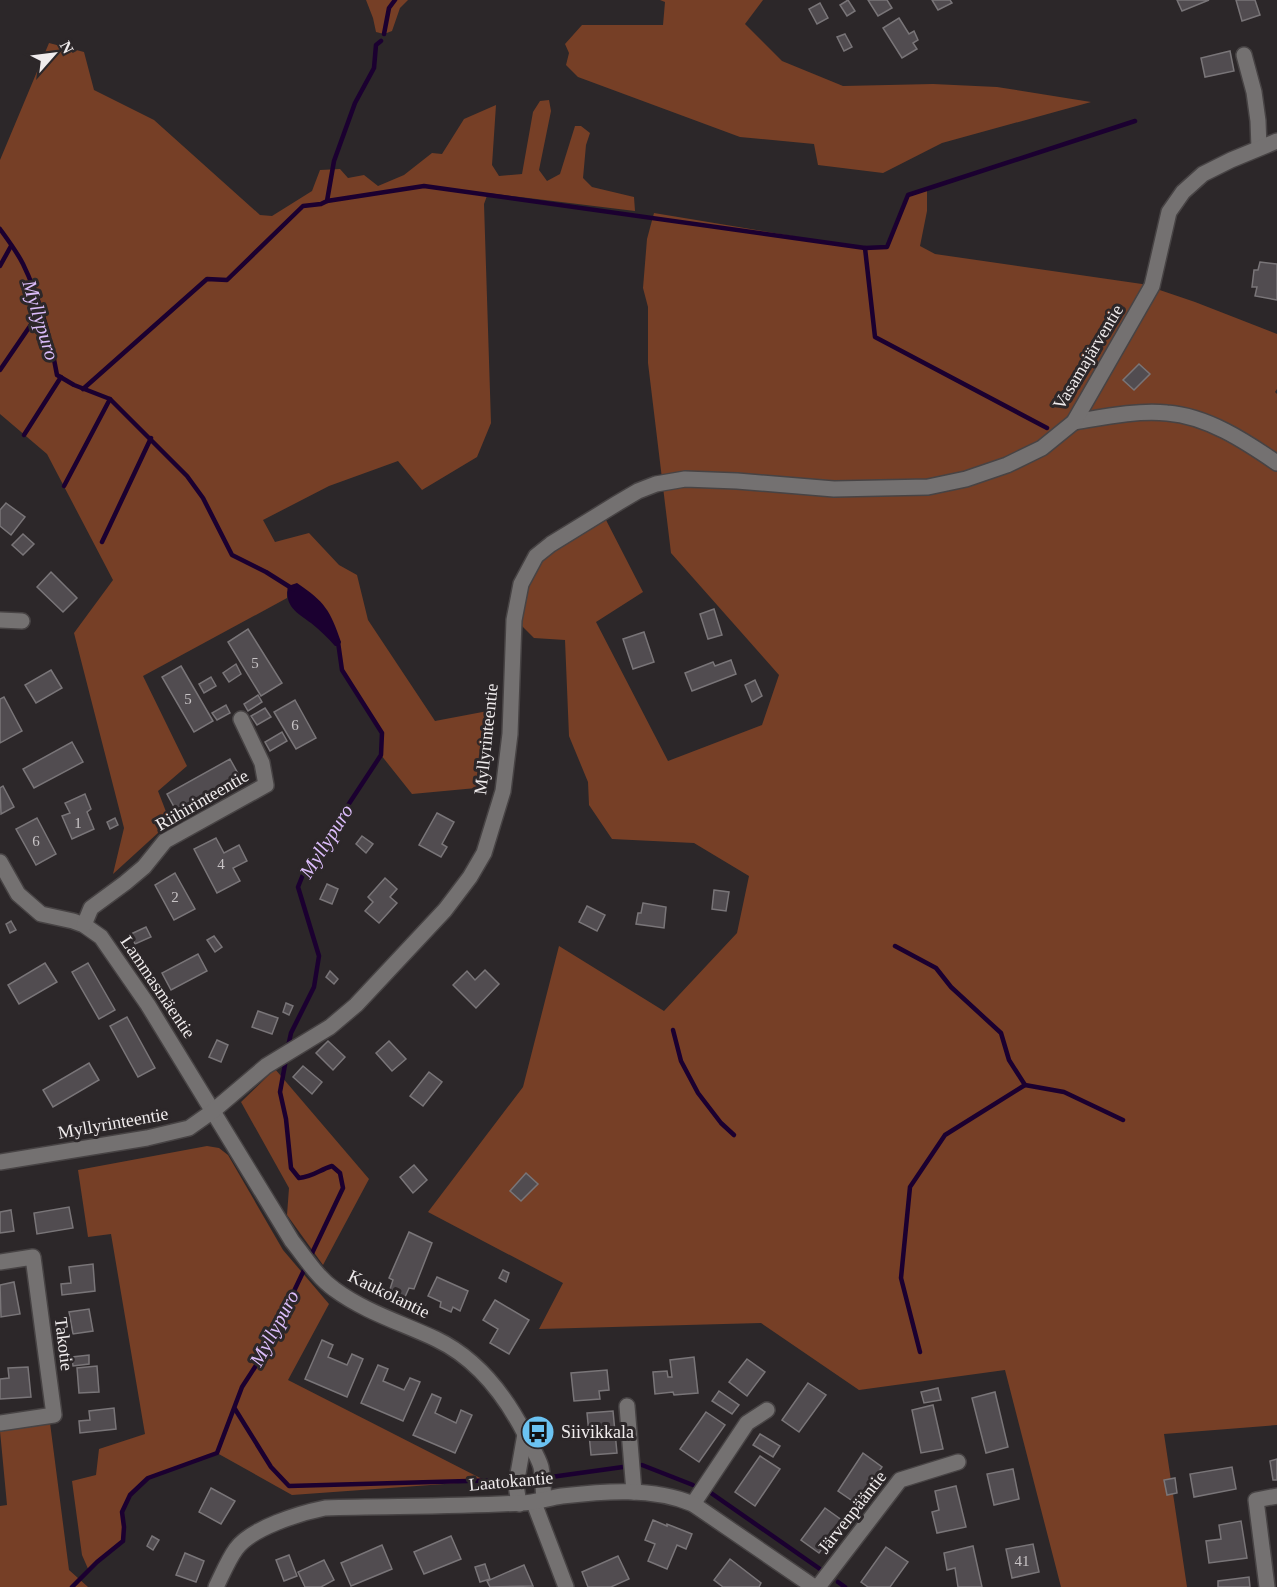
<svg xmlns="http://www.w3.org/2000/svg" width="1277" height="1587" font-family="Georgia,serif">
<rect width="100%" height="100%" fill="#2c2729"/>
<!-- green -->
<g fill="#763f26">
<polygon points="366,0 408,0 400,8 392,31 384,34 376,32 373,18"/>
<polygon points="660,0 763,0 745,24 782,61 843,86 933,84 997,87 1091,102 942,143 883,173 818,165 814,144 740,137 578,77 566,65 569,53 565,44 582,25 663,25 665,2"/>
<polygon points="49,43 84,52 94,90 154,120 260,215 272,216 312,191 320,170 340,169 348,178 364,175 378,186 404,175 432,153 442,154 464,119 496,105 492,165 499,176 522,174 533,112 540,101 549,100 551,111 539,170 547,181 560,174 575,126 581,126 590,133 586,145 583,178 592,187 634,197 635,211 488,193 484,204 491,423 477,457 422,490 398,461 329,486 263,520 275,542 309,533 339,565 357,575 368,620 435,721 493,710 487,787 412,794 381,755 382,733 342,670 339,646 341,642 287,591 287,598 143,676 187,766 158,791 170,822 113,874 124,828 74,633 113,580 47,454 0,414 0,160"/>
<path d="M927 189V211L920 246 935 254 1142 284 1195 302 1277 334V389L1275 392 1277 394V1425L1164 1434 1187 1587H1061L1005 1370 859 1390 761 1323 539 1329 563 1283 428 1212 523 1087 559 946 664 1011 737 933 749 876 694 843 612 839 589 805 588 782 569 736 565 640 534 638 520 624C524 604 527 585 538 567 550 546 585 531 606 520L643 592 596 622 668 761 762 725 779 675 671 553 648 363V307L643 288 647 239 654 213 865 248 887 247 908 195Z"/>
<polygon points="275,1069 369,1179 323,1265 287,1215 289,1188 241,1102"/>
<polygon points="207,1146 219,1148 228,1155 283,1250 329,1304 288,1380 486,1481 292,1495 217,1453 148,1478 130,1495 122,1512 124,1527 123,1541 89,1571 82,1555 72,1481 96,1475 99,1449 145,1434 111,1234 88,1237 78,1170"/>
<polygon points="50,1423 69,1570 88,1587 0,1587 0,1506 7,1505 0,1431"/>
</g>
<!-- water -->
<path fill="#1b0030" d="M297 583C325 602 330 610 341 642L339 646H335C328 638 320 630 311 623 297 613 284 606 288 586Z"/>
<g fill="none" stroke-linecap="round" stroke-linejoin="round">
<!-- stream -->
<g stroke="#1b0030" stroke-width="4.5">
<polyline points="384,34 389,8 395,0"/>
<polyline points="327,201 424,186 865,248 887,247 908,195 1135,121"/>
<path d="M0 229C8 240 17 252 23 264 40 299 50 336 57 375L74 385 110 399 187 476 203 498 232 555 266 572 293 589"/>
<polyline points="865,248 875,337 1047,428"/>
<polyline points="0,266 11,246"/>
<polyline points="0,370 41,310"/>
<polyline points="83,389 207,279 227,280 303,206 321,204 327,201 334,161 355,103 374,68 376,45 381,41"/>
<polyline points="24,435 61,377"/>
<polyline points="64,486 110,399"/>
<polyline points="102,542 151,438"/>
<polyline points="895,946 936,968 951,987 1001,1033 1009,1060 1025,1085"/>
<polyline points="673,1030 681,1061 698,1093 721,1123 734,1135"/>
<polyline points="288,1047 291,1033 314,987 319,956 298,887 304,872 381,755 382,733 342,670 338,642"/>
<polyline points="920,1352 901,1278 910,1187 945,1135 1025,1085 1064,1092 1123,1120"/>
<polyline points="235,1409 271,1467 289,1486 504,1480"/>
<polyline points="642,1465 693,1485"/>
<polyline points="551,1477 623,1467"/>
<polyline points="711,1493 820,1569"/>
<polyline points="838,1582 845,1587"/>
<path d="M72 1587 97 1562 123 1541 124 1527 122 1512 130 1495 148 1478 217 1453 242 1387 266 1350 343 1188 340 1173 332 1166C319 1170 313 1177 299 1178L291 1168 286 1119 280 1092 286 1059"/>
</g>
</g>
<!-- building -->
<g fill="#514c50" stroke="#797578" stroke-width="1.5">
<polygon points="848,0 855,11 847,16 840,5"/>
<polygon points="868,0 887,0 892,8 878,16"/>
<polygon points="932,0 950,0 952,3 938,10"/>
<polygon points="1177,0 1209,0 1182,11"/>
<polygon points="1236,0 1255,0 1260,15 1242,21"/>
<polygon points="820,3 828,18 817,24 809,9"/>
<polygon points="899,18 909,34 914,31 918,40 913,43 917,49 902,58 883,28"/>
<polygon points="845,34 852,47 844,51 837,37"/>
<polygon points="1230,51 1234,71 1205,77 1201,58"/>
<polygon points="1260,262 1277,264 1277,300 1255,296 1257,287 1252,287 1254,270 1258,270"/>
<polygon points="1139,364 1150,374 1134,390 1123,380"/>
<polygon points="6,503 25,517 11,535 0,526 0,510"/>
<polygon points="23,534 34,544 23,555 12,545"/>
<polygon points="51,572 77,598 63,612 37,587"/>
<polygon points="714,609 722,635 708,639 700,614"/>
<polygon points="248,629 282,683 261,696 228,642"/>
<polygon points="644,632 654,662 633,669 623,639"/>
<polygon points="731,660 736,674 692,691 685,673 713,662 715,666"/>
<polygon points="236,664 241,674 229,682 223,673"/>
<polygon points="181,666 213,721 194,732 162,677"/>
<polygon points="51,670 62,688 36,703 25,685"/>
<polygon points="211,677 216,686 204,693 199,684"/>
<polygon points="755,680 762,696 752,702 745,685"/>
<polygon points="258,695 262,702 248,711 244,704"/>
<polygon points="4,697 22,731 0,743 0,699"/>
<polygon points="295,700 316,738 296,749 274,712"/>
<polygon points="226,705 230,713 217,720 212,713"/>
<polygon points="265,708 271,717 257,725 251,716"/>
<polygon points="282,732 287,741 270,751 265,742"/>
<polygon points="72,742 83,762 34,788 23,769"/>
<polygon points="230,759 241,779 178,814 167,794"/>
<polygon points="3,786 14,807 1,814 0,788"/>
<polygon points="85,794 91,809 87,812 94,829 72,839 62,816 70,813 65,803"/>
<polygon points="437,813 454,822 442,844 447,847 441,857 419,845"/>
<polygon points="37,818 56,854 36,865 16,829"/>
<polygon points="115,818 118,825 110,829 107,822"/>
<polygon points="362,836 373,844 366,853 356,844"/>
<polygon points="216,838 224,853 239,845 247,861 233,868 240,881 217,893 194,849"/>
<polygon points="175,873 195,909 174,920 155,885"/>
<polygon points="385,878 397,889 390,897 397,903 379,923 365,911 373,902 368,897"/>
<polygon points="327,884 338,889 332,904 320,899"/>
<polygon points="714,890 729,892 726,911 712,909"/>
<polygon points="643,903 666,907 664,928 636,924 638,913 641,913"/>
<polygon points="587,906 605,915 597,931 579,922"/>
<polygon points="11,921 16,930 10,933 6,924"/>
<polygon points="146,927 151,937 135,944 131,934"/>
<polygon points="214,936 222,947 215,952 207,940"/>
<polygon points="198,954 207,971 171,990 162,973"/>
<polygon points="45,963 57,982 19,1004 8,985"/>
<polygon points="88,963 115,1010 99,1019 72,972"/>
<polygon points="485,970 499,984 476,1008 453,985 467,971 475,980"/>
<polygon points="330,971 338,979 334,984 326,977"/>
<polygon points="286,1003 293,1006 289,1015 283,1012"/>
<polygon points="258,1011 278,1018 272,1034 252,1027"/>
<polygon points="127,1017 155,1068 138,1077 110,1026"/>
<polygon points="217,1040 228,1045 221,1062 209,1057"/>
<polygon points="328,1041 345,1057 333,1070 316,1053"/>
<polygon points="389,1041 406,1059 392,1071 376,1053"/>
<polygon points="89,1063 99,1080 53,1107 43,1090"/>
<polygon points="303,1066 322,1082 312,1094 293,1077"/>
<polygon points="429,1072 442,1082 423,1106 410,1096"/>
<polygon points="414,1165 427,1180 413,1193 400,1177"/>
<polygon points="526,1173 538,1184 521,1201 510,1191"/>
<polygon points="69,1207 73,1228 37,1234 34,1213"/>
<polygon points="11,1210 14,1231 0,1233 0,1212"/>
<polygon points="409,1232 432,1243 414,1289 409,1288 404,1299 389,1292 393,1280 389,1278"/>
<polygon points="93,1264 95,1291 62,1295 61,1284 71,1283 69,1267"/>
<polygon points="503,1270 509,1273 506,1282 499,1278"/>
<polygon points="437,1277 468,1291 460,1311 453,1307 451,1312 440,1307 441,1302 428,1296"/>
<polygon points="14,1282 20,1314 1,1317 0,1285"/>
<polygon points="495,1300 529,1320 509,1354 490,1343 498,1329 483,1320"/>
<polygon points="89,1309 93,1331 73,1334 69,1312"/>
<polygon points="322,1340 333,1345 328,1357 347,1365 352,1354 363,1359 347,1397 305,1379"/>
<polygon points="89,1355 89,1364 73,1366 72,1357"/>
<polygon points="694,1357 698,1393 674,1395 673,1392 655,1394 653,1372 667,1371 668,1377 672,1377 670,1360"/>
<polygon points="747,1359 765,1372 747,1396 729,1382"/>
<polygon points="378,1365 388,1369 383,1381 404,1390 410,1378 420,1382 403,1421 361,1403"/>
<polygon points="97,1366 99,1392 79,1393 77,1368"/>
<polygon points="28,1367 31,1397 0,1399 0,1379 9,1378 8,1368"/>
<polygon points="607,1370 609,1390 599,1391 600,1399 574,1401 571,1373"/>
<polygon points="808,1383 826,1395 799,1432 782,1420"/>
<polygon points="938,1388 941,1400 924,1403 921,1392"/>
<polygon points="719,1391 739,1405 732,1414 712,1401"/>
<polygon points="995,1392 1008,1447 986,1453 972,1398"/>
<polygon points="432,1394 441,1398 435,1413 456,1423 461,1410 472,1415 455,1453 413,1435"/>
<polygon points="933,1405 943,1449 921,1453 912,1410"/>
<polygon points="114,1408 116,1429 80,1433 79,1421 90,1420 89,1411"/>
<polygon points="613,1411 617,1453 591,1455 587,1413"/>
<polygon points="706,1412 725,1425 699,1462 680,1449"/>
<polygon points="760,1434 780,1446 773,1457 753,1445"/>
<polygon points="863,1453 882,1467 857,1504 838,1491"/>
<polygon points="760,1456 780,1469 755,1506 735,1492"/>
<polygon points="1277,1459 1277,1480 1273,1480 1270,1461"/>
<polygon points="1232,1467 1236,1489 1194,1497 1190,1474"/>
<polygon points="1013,1469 1019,1499 994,1505 987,1474"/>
<polygon points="1175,1478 1177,1493 1167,1495 1164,1480"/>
<polygon points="956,1486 966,1527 937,1533 932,1512 939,1510 935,1491"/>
<polygon points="211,1488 235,1501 221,1524 199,1512"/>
<polygon points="825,1508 843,1521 819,1553 801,1540"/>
<polygon points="653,1520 667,1526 667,1524 692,1534 686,1549 677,1545 667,1569 648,1561 655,1544 645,1540"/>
<polygon points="1241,1521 1247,1558 1209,1563 1206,1541 1221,1539 1219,1525"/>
<polygon points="152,1536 159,1540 153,1550 147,1546"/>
<polygon points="451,1536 461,1559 424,1574 414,1552"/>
<polygon points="1033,1544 1039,1572 1012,1578 1006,1549"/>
<polygon points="382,1545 392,1569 351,1586 341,1563"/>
<polygon points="973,1546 982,1587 958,1587 955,1568 947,1570 944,1553"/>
<polygon points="886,1547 908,1562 890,1587 868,1587 861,1582"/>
<polygon points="185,1553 204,1561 196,1582 176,1575"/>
<polygon points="289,1555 297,1576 284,1581 276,1560"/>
<polygon points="618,1556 629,1579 611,1587 588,1587 582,1572"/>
<polygon points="730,1559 761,1583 759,1587 723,1587 714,1580"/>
<polygon points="324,1560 334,1580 321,1587 305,1587 298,1572"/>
<polygon points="485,1564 490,1579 480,1582 475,1567"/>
<polygon points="524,1565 533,1586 490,1587 487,1581"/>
<polygon points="1249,1577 1250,1587 1218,1587 1218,1581"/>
</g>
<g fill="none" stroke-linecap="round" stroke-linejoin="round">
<!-- minor casing -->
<g stroke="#474344" stroke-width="18">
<g id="minor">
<polyline points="1244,55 1254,92 1258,121 1259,148"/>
<path d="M1074 422C1104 417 1137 410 1167 413 1207 416 1245 441 1277 463"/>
<polyline points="0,620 22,621"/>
<path d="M0 862 18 894 41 914 73 921 84 925 101 937 148 1005 292 1241C305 1257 317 1277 334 1289 365 1312 402 1323 436 1339 478 1359 505 1395 525 1434 530 1445 538 1456 541 1467 543 1477 543 1489 544 1499"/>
<polyline points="84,925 91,908 125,883 144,867 165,841 266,785 262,763 241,719"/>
<polyline points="0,1162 147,1138 189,1128 213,1111 266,1066 330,1027 356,1005 445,910 470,877 484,853 503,791 510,734 514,620 521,584 536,556 551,544 616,504 638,491 656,484 685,479 737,481 834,489 928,487 966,479 1007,465 1042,448 1074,422 1152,286 1169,212 1183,192 1203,174 1231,160 1277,141"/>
<polyline points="0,1262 33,1257 54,1415 0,1423"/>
<polyline points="627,1406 634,1492"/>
<polyline points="534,1503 566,1587"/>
<polyline points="519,1504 516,1485 525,1434"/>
<polyline points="693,1504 747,1423 767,1410"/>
<path d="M216 1587C222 1575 228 1560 236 1549 251 1528 300 1513 325 1508 390 1506 456 1507 521 1503 535 1503 548 1498 562 1496 605 1491 652 1487 693 1504L814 1587"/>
<polyline points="818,1587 900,1480 958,1462"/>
<polyline points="1267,1587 1256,1500 1277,1496"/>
</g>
</g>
<!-- minor -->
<use href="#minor" stroke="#747171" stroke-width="15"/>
</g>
<!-- icons -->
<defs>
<g id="bus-disc" transform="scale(1.725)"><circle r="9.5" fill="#6bc3f2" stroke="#2c2729"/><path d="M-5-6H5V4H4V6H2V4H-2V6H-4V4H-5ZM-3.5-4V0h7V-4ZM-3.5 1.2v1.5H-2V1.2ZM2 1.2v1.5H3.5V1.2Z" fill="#111"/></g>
</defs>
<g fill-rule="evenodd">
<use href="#bus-disc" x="538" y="1432"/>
</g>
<g text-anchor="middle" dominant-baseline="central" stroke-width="6" stroke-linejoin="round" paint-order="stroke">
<!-- number labels -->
<g font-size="15" fill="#c8c4c6">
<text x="255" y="663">5</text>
<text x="188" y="699">5</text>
<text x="295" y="725">6</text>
<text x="78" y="823">1</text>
<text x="36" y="841">6</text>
<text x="221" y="864">4</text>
<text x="175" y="897">2</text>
<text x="1022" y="1561">41</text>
</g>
<!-- street labels -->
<g font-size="18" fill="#f0eced" stroke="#2c2729">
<text transform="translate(1088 357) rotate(-59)">Vasamajärventie</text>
<text transform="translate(486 739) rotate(-84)">Myllyrinteentie</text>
<text transform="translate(202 800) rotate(-30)">Riihirinteentie</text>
<text transform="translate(158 987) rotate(56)">Lammasmäentie</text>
<text transform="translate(113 1123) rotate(-10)">Myllyrinteentie</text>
<text transform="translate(389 1294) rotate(26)">Kaukolantie</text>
<text transform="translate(64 1344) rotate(83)">Takotie</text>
<text transform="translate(511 1481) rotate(-5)">Laatokantie</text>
<text transform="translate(852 1512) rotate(-52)">Järvenpääntie</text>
</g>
<!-- poi labels -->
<g font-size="18" fill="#f0eced" stroke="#2c2729" text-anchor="start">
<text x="561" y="1432">Siivikkala</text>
</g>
<!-- water labels -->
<g font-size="20" font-style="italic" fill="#dcbdfb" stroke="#2c2729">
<text transform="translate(41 320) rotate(73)">Myllypuro</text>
<text transform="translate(326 841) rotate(-58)">Myllypuro</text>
<text transform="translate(274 1328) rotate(-62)">Myllypuro</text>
</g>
</g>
<!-- north arrow -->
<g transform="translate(54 54) rotate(62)" stroke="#2c2729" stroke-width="4.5" paint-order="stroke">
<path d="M0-4.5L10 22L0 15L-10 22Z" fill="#f0eced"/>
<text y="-9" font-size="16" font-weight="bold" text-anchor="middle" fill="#f0eced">N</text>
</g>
</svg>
